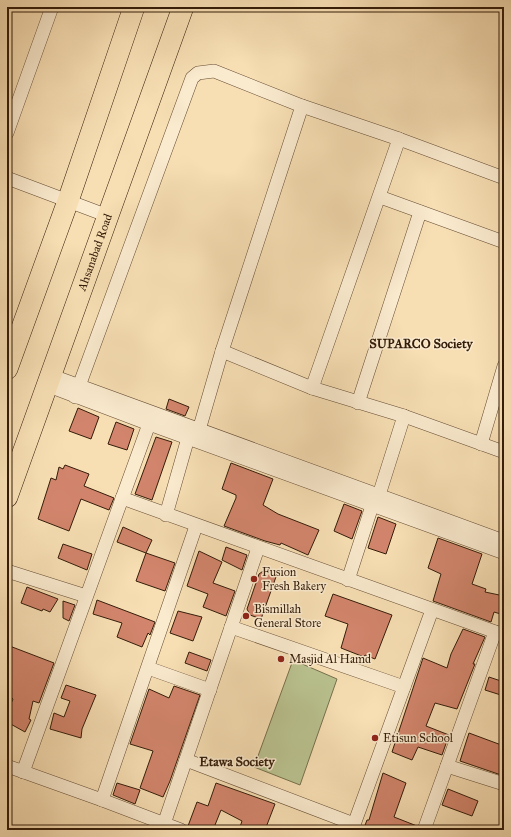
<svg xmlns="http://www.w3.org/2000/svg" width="511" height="837" font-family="'IM FELL Great Primer',serif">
<rect width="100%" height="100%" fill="#f7deb3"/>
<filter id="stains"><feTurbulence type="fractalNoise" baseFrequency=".005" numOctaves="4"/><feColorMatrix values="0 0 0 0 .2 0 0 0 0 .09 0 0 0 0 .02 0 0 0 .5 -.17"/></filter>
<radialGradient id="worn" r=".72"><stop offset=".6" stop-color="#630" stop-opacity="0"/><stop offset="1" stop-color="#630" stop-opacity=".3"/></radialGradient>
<!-- green -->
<polygon fill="#b9c28f" stroke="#766f4c" points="293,660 337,679 300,785 254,767"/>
<!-- building -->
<g fill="#d2856c" stroke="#341c09">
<polygon points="169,399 189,407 185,416 166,409"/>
<polygon points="78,408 99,417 91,439 69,431"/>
<polygon points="116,422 134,429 127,450 108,444"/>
<polygon points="156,437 172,442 152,500 135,494"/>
<polygon points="231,463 273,479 263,505 278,514 319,530 308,555 281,543 280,545 265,541 224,526 236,498 236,495 222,489"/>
<polygon points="65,465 89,474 84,486 114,498 109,510 81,499 69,531 38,519 51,478 56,480 59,467 63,469"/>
<polygon points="344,504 362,511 352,539 334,531"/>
<polygon points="378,517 396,524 386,554 368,548"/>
<polygon points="123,527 152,540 146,553 117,542"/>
<polygon points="438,538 482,554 472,584 486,589 485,592 504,596 504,615 494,612 491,622 433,601 441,574 428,568"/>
<polygon points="63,544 92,554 87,570 58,558"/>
<polygon points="226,547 247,555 242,570 222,560"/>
<polygon points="199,551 222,562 213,583 235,591 226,616 203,607 208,594 187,586"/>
<polygon points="146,553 175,563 165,591 136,581"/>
<polygon points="266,569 277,574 261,619 250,615 247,609 259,574"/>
<polygon points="27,587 58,599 50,612 43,609 42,611 21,603"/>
<polygon points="333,594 392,615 375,659 365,655 364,657 341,648 348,624 325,616"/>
<polygon points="97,600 155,622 150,635 148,633 142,647 117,637 122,623 93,614"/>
<polygon points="63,601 75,605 69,621 63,618"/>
<polygon points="178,611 202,617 193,641 170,633"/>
<polygon points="463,629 485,637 473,664 475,664 457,709 435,703 426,726 449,735 442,755 418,747 412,760 392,752 423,658 447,668 451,654"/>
<polygon points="7,645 54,663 39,703 33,701 29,719 31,720 25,732 7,722 7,713 13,699 7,694"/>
<polygon points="189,652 211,660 207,671 185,663"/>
<polygon points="489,677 504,682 504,696 485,690"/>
<polygon points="66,685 96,695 82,729 81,738 50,729 54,713 64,717 70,701 61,698"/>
<polygon points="174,686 200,695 170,781 163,797 140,788 153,751 130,744 149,689 169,698"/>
<polygon points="469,733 504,746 504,776 460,761"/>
<polygon points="383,773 406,783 394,817 417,826 416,830 371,830 364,828 367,820 369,820"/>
<polygon points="117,783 140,790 135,804 113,795"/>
<polygon points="216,783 275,804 265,830 239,830 242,821 221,810 213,830 200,830 188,826 197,802 208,806"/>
<polygon points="448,789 478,801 472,816 442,805"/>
</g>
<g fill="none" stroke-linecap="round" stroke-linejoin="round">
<!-- minor casing -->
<g stroke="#654c34" stroke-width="14">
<g id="minor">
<polyline points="7,133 52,7"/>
<polyline points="7,178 108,216"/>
<polyline points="380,197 504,242"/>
<polyline points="222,351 312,388 404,416 504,452"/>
<polyline points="50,375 504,541"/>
<polyline points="46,385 149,424 504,553"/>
<polyline points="312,388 399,139"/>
<polyline points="75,397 192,78 198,73 214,71 302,106 399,139 504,178"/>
<polyline points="358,403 420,212"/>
<polyline points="199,430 222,351 302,106"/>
<polyline points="481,444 504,366"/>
<polyline points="379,495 404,416"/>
<polyline points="122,498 504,635"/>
<polyline points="166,515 188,438"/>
<polyline points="7,571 86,596"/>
<polyline points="348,580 372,506"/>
<polyline points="231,627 404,687"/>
<polyline points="148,668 210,690"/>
<polyline points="186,760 354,824"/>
<polyline points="7,766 102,800 181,830"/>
<polyline points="447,766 504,784"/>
<polyline points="23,772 149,424"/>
<polyline points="102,800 196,526"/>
<polyline points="164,824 258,548"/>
<polyline points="352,830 432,610"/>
<polyline points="424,830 495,632"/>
</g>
</g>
<!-- primary casing -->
<g stroke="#341c09" stroke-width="22">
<g id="primary">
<polyline points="7,369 68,201 134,7"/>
<path id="s1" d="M7 497 183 7"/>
</g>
</g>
<!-- minor -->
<use href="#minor" stroke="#faeace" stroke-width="13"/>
<!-- primary -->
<use href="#primary" stroke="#f7deb3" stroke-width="21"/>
</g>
<!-- markers -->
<g fill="#8f2418" stroke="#faeace" stroke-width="1.5">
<circle cx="254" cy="579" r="4"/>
<circle cx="246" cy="616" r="4"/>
<circle cx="281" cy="659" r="4"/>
<circle cx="375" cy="738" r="4"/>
</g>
<g text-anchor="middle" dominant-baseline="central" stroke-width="3" stroke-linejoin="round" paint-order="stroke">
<!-- street labels -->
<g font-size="12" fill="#341c09" stroke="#faeace">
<text stroke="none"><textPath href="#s1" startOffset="260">Ahsanabad Road</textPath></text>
</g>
<!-- poi labels -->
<g font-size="12" fill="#341c09" stroke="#faeace" text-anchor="start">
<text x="262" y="572">Fusion<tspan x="262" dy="14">Fresh Bakery</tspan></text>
<text x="254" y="609">Bismillah<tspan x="254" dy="14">General Store</tspan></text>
<text x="289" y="659">Masjid Al Hamd</text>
<text x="383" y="738">Etisun School</text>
</g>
<!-- neighbourhood labels -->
<g font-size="13" font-weight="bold" fill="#341c09" stroke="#faeace">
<text x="421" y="344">SUPARCO Society</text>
<text x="237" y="762">Etawa Society</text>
</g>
</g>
<!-- margin -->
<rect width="511" height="837" fill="none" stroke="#f7deb3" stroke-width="24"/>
<rect x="8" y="8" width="495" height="821" fill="none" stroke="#341c09" stroke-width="2"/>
<rect x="12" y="12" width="487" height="813" fill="none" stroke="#341c09"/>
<rect width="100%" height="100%" filter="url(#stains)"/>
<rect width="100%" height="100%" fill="url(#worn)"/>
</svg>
